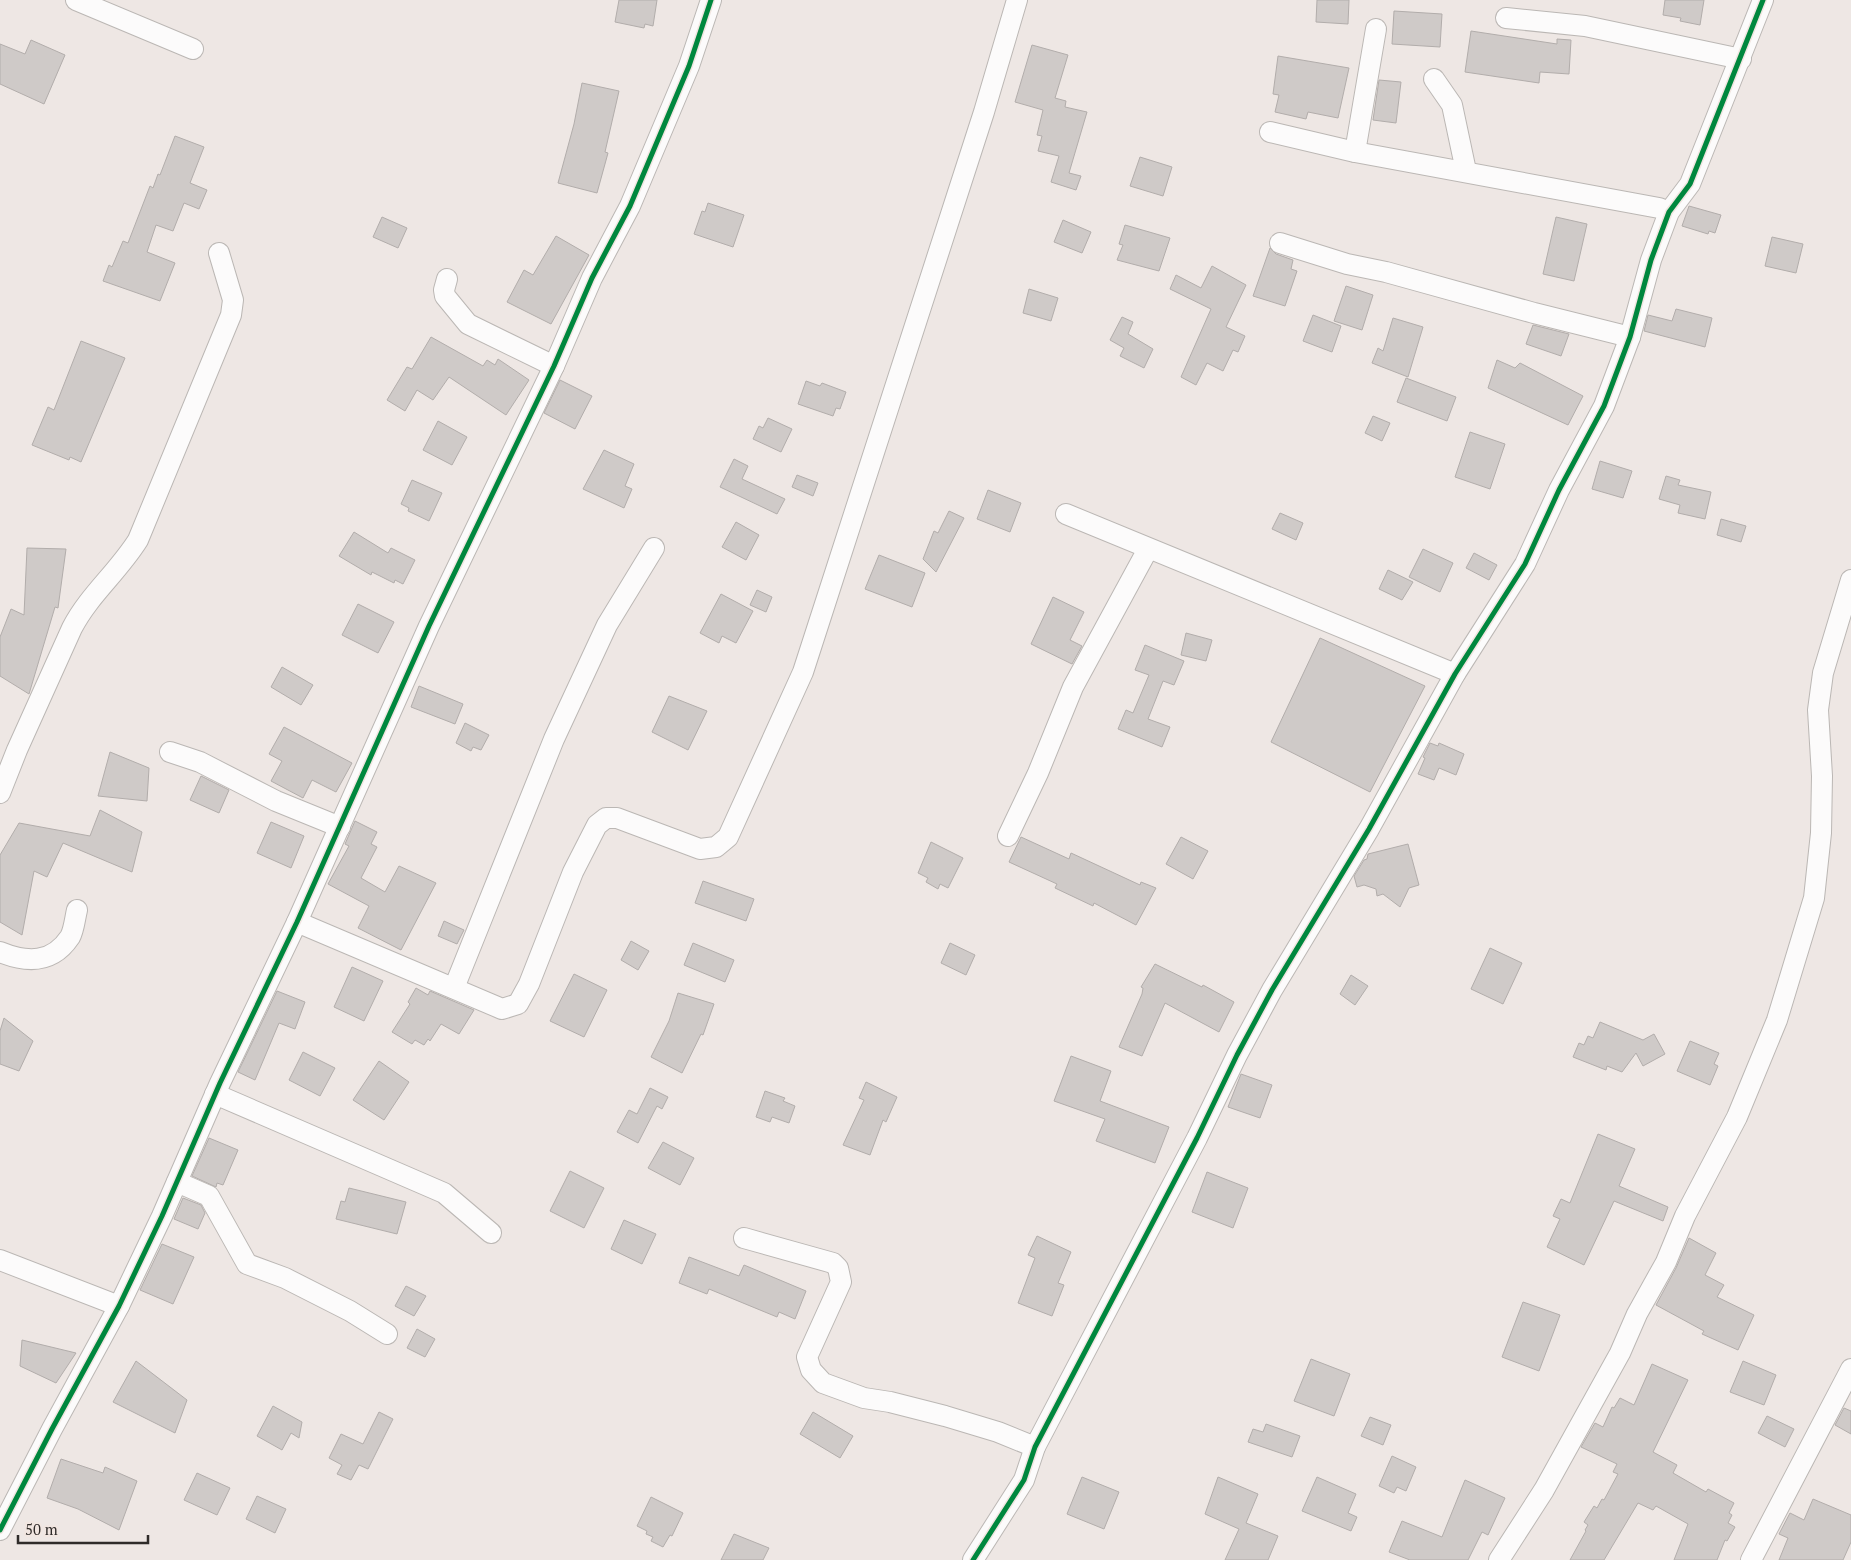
<svg xmlns="http://www.w3.org/2000/svg" width="1851" height="1560" font-family="'PT Serif',serif">
<rect width="100%" height="100%" fill="#eee7e4"/>
<!-- building -->
<g fill="#cfcac8" stroke="#b2adab">
<polygon points="619,0 657,0 653,26 645,24 644,28 615,22"/>
<polygon points="1317,0 1349,0 1348,24 1316,22"/>
<polygon points="1665,0 1704,0 1700,25 1680,21 1681,18 1663,15"/>
<polygon points="1394,11 1442,14 1440,47 1392,44"/>
<polygon points="1471,31 1557,44 1557,39 1571,40 1569,74 1540,72 1539,83 1465,72"/>
<polygon points="31,40 65,55 44,104 0,84 0,44 25,54"/>
<polygon points="1032,45 1068,55 1055,98 1066,101 1065,107 1087,112 1069,173 1081,176 1076,190 1051,182 1059,156 1038,151 1042,136 1037,135 1043,110 1015,102"/>
<polygon points="1278,56 1349,68 1338,118 1308,112 1306,119 1275,112 1279,95 1273,94"/>
<polygon points="1379,80 1401,82 1396,123 1373,120"/>
<polygon points="582,83 619,91 605,152 608,153 597,193 558,183 574,124"/>
<polygon points="175,136 204,147 190,183 207,190 199,209 184,203 173,231 156,225 147,252 175,263 160,301 103,281 109,265 112,267 123,241 128,243 150,186 153,188 158,174 160,175"/>
<polygon points="1140,157 1172,167 1163,196 1130,186"/>
<polygon points="708,203 744,215 733,247 694,234 702,211 705,212"/>
<polygon points="1689,206 1721,215 1715,233 1709,231 1708,234 1682,226"/>
<polygon points="382,217 407,228 398,248 373,237"/>
<polygon points="1556,217 1587,224 1574,281 1543,274"/>
<polygon points="1063,220 1091,232 1082,253 1054,242"/>
<polygon points="1125,225 1170,238 1159,271 1117,260 1123,245 1119,244"/>
<polygon points="556,236 589,255 551,324 507,302 524,270 533,275"/>
<polygon points="1772,237 1803,244 1796,273 1765,266"/>
<polygon points="1270,248 1276,254 1293,260 1291,269 1297,271 1285,306 1253,296"/>
<polygon points="1212,266 1246,285 1226,327 1245,336 1238,352 1233,350 1223,371 1207,363 1196,385 1181,377 1211,309 1170,289 1176,275 1201,288"/>
<polygon points="1346,286 1373,295 1362,330 1334,321"/>
<polygon points="1029,289 1058,298 1051,321 1023,313"/>
<polygon points="1676,309 1712,318 1705,347 1644,331 1648,315 1672,321"/>
<polygon points="1313,315 1341,326 1332,352 1303,341"/>
<polygon points="1122,317 1133,322 1128,334 1153,349 1144,368 1120,356 1124,348 1110,340"/>
<polygon points="1393,318 1423,327 1408,377 1372,363 1378,348 1383,351"/>
<polygon points="1533,325 1569,334 1561,356 1526,344"/>
<polygon points="431,337 483,366 487,360 495,365 498,359 529,380 506,415 449,377 433,400 417,390 405,411 387,400 407,367 412,369"/>
<polygon points="81,341 125,358 81,462 70,457 69,460 32,445 48,407 54,410"/>
<polygon points="1497,360 1515,368 1520,363 1583,396 1568,425 1488,388"/>
<polygon points="1406,378 1456,397 1447,421 1397,402"/>
<polygon points="560,380 592,396 575,429 544,413"/>
<polygon points="806,381 820,386 822,383 846,392 840,409 836,408 833,416 798,404"/>
<polygon points="1373,416 1390,423 1382,441 1365,433"/>
<polygon points="768,418 792,429 781,452 753,439 759,426 763,428"/>
<polygon points="438,421 467,437 452,465 423,450"/>
<polygon points="1470,432 1505,444 1490,489 1455,477"/>
<polygon points="604,450 634,464 625,486 632,489 624,508 583,489"/>
<polygon points="734,459 748,466 742,479 785,499 777,514 720,487"/>
<polygon points="1600,461 1632,471 1623,498 1592,489"/>
<polygon points="797,475 818,483 813,496 792,487"/>
<polygon points="1666,476 1680,480 1678,485 1711,492 1705,519 1678,513 1680,505 1659,499"/>
<polygon points="412,480 442,493 429,521 408,511 409,508 401,504"/>
<polygon points="988,490 1021,503 1010,532 977,519"/>
<polygon points="949,511 964,518 936,572 923,559 934,531 938,533"/>
<polygon points="1280,513 1303,523 1296,540 1272,529"/>
<polygon points="1721,519 1746,526 1741,542 1717,535"/>
<polygon points="736,522 759,535 746,560 722,547"/>
<polygon points="354,532 388,553 391,548 415,560 403,584 395,580 394,583 372,572 371,575 339,556"/>
<polygon points="27,548 66,549 58,608 55,607 29,694 0,676 0,637 11,609 24,615"/>
<polygon points="1423,549 1453,563 1440,592 1409,577"/>
<polygon points="1474,553 1497,565 1489,580 1466,568"/>
<polygon points="879,555 925,573 912,607 865,589"/>
<polygon points="1388,570 1413,582 1402,600 1379,589"/>
<polygon points="757,590 772,597 766,612 750,605"/>
<polygon points="721,594 753,611 736,643 722,636 719,643 700,633"/>
<polygon points="1053,597 1084,612 1070,640 1082,646 1072,664 1031,644"/>
<polygon points="358,604 394,622 378,653 342,635"/>
<polygon points="1186,633 1212,640 1206,661 1181,655"/>
<polygon points="1320,638 1425,686 1370,792 1271,742"/>
<polygon points="1145,645 1184,661 1174,685 1163,681 1148,719 1170,727 1162,747 1118,729 1126,710 1133,713 1149,675 1135,670"/>
<polygon points="282,667 313,685 301,705 271,687"/>
<polygon points="419,686 463,704 455,724 411,707"/>
<polygon points="669,696 707,711 688,750 652,732"/>
<polygon points="465,723 489,735 481,750 473,747 471,751 456,743"/>
<polygon points="284,727 352,763 336,792 312,780 303,798 271,781 282,761 269,754"/>
<polygon points="1430,743 1438,746 1439,743 1464,754 1456,775 1439,768 1434,780 1418,774 1425,758 1423,757"/>
<polygon points="110,752 149,768 147,801 98,796"/>
<polygon points="201,776 229,790 219,813 190,800"/>
<polygon points="100,810 142,832 132,872 63,843 47,877 34,871 22,935 0,922 0,855 19,823 90,836"/>
<polygon points="355,821 377,832 371,844 377,847 361,878 385,892 399,866 436,883 401,950 358,928 369,906 328,884 349,846 345,844"/>
<polygon points="271,822 304,836 291,868 257,853"/>
<polygon points="1021,837 1069,859 1071,853 1140,885 1141,882 1156,888 1136,925 1094,903 1093,906 1055,888 1057,884 1009,862"/>
<polygon points="1181,837 1208,851 1193,879 1166,864"/>
<polygon points="931,842 963,858 948,888 940,884 938,889 926,882 928,878 918,873"/>
<polygon points="1408,844 1419,885 1409,888 1400,907 1383,894 1377,896 1376,889 1364,885 1357,887 1354,876 1364,860 1367,859 1368,854"/>
<polygon points="703,881 754,899 746,921 695,903"/>
<polygon points="444,921 464,930 457,944 438,936"/>
<polygon points="631,941 649,951 638,970 621,960"/>
<polygon points="693,943 734,960 725,982 684,965"/>
<polygon points="950,943 975,955 966,975 941,963"/>
<polygon points="1490,948 1522,963 1503,1004 1471,989"/>
<polygon points="1155,964 1202,987 1203,985 1234,1002 1219,1032 1165,1003 1142,1056 1119,1047 1142,994 1143,988 1141,987"/>
<polygon points="352,967 383,981 364,1021 334,1007"/>
<polygon points="574,974 607,990 584,1037 550,1021"/>
<polygon points="1351,975 1368,986 1355,1005 1340,994"/>
<polygon points="416,988 428,995 430,991 474,1010 459,1034 441,1024 430,1041 428,1039 424,1045 415,1040 412,1044 392,1032 410,1004 408,1002"/>
<polygon points="277,991 305,1002 295,1029 279,1023 255,1080 238,1072"/>
<polygon points="678,993 714,1004 703,1035 701,1034 682,1073 651,1057 669,1021"/>
<polygon points="4,1018 33,1041 19,1071 0,1064 0,1031"/>
<polygon points="1600,1022 1643,1040 1654,1034 1665,1054 1643,1066 1636,1053 1622,1072 1607,1066 1606,1070 1573,1057 1579,1043 1584,1045 1588,1036 1593,1038"/>
<polygon points="1690,1041 1719,1053 1714,1064 1718,1066 1710,1085 1677,1071"/>
<polygon points="303,1052 335,1068 320,1096 289,1080"/>
<polygon points="1071,1056 1111,1071 1100,1101 1169,1127 1155,1163 1096,1141 1105,1119 1054,1101"/>
<polygon points="379,1061 409,1082 384,1120 353,1100"/>
<polygon points="1241,1074 1272,1085 1260,1118 1228,1107"/>
<polygon points="866,1082 897,1097 886,1122 883,1120 870,1155 843,1145 864,1100 859,1098"/>
<polygon points="650,1088 668,1097 662,1109 657,1106 638,1143 617,1132 629,1110 637,1114"/>
<polygon points="765,1091 785,1098 783,1101 795,1106 789,1123 772,1117 770,1122 756,1117"/>
<polygon points="1598,1134 1635,1149 1619,1186 1668,1207 1663,1221 1614,1201 1584,1265 1547,1247 1560,1219 1553,1216 1561,1199 1570,1203"/>
<polygon points="209,1138 238,1150 223,1185 217,1183 216,1187 192,1176"/>
<polygon points="663,1142 694,1158 680,1185 648,1168"/>
<polygon points="570,1171 604,1188 584,1228 550,1211"/>
<polygon points="1207,1172 1248,1188 1233,1228 1192,1212"/>
<polygon points="349,1188 406,1202 397,1234 336,1219 341,1201 345,1202"/>
<polygon points="183,1198 201,1205 205,1213 198,1229 174,1219"/>
<polygon points="624,1220 656,1234 642,1264 611,1249"/>
<polygon points="1037,1236 1071,1252 1058,1283 1064,1285 1052,1316 1018,1303 1035,1258 1028,1255"/>
<polygon points="1689,1238 1716,1253 1705,1275 1724,1285 1717,1297 1754,1315 1738,1350 1702,1334 1704,1331 1656,1305 1676,1268"/>
<polygon points="162,1244 194,1257 173,1304 140,1290"/>
<polygon points="689,1257 739,1276 744,1265 806,1291 795,1319 779,1312 777,1317 709,1289 707,1294 679,1283"/>
<polygon points="406,1286 426,1296 414,1316 395,1306"/>
<polygon points="1523,1302 1560,1315 1539,1371 1502,1357"/>
<polygon points="417,1329 435,1339 425,1357 407,1348"/>
<polygon points="22,1340 76,1353 56,1383 20,1366"/>
<polygon points="1311,1359 1350,1374 1334,1416 1294,1401"/>
<polygon points="136,1361 187,1400 175,1433 113,1402"/>
<polygon points="1743,1361 1776,1375 1764,1405 1730,1392"/>
<polygon points="1652,1364 1688,1380 1653,1452 1677,1465 1673,1473 1706,1492 1708,1489 1734,1503 1729,1513 1732,1515 1728,1523 1735,1527 1727,1541 1725,1540 1717,1560 1674,1560 1688,1524 1656,1506 1653,1510 1638,1503 1604,1560 1570,1560 1586,1531 1585,1530 1588,1525 1584,1522 1594,1506 1597,1508 1602,1499 1604,1500 1618,1474 1613,1472 1617,1464 1581,1447 1595,1423 1603,1427 1612,1407 1614,1408 1620,1398 1634,1405"/>
<polygon points="273,1406 302,1422 299,1438 291,1433 282,1450 257,1436"/>
<polygon points="1844,1408 1851,1411 1851,1434 1835,1425"/>
<polygon points="379,1412 393,1419 368,1469 359,1465 351,1480 337,1474 342,1465 329,1458 341,1434 363,1444"/>
<polygon points="813,1412 853,1436 840,1458 800,1434"/>
<polygon points="1767,1416 1794,1429 1785,1447 1758,1433"/>
<polygon points="1370,1417 1391,1425 1383,1445 1361,1436"/>
<polygon points="1266,1424 1300,1436 1292,1457 1248,1442 1253,1429 1263,1432"/>
<polygon points="1392,1456 1416,1467 1406,1491 1397,1487 1394,1493 1379,1486"/>
<polygon points="61,1459 103,1473 105,1467 137,1481 119,1530 78,1509 47,1498"/>
<polygon points="197,1473 230,1488 217,1515 184,1500"/>
<polygon points="1082,1477 1119,1492 1104,1529 1067,1514"/>
<polygon points="1218,1477 1258,1494 1246,1523 1278,1536 1268,1560 1225,1560 1239,1529 1205,1514"/>
<polygon points="1317,1477 1356,1494 1348,1513 1357,1517 1351,1531 1302,1511"/>
<polygon points="1465,1480 1505,1498 1488,1535 1482,1532 1468,1560 1410,1560 1389,1552 1402,1521 1442,1537"/>
<polygon points="257,1496 286,1509 275,1533 246,1519"/>
<polygon points="651,1497 683,1513 672,1536 670,1535 663,1547 651,1541 653,1537 646,1534 647,1531 637,1526"/>
<polygon points="1813,1499 1851,1515 1851,1542 1843,1560 1779,1560 1788,1538 1779,1534 1790,1513 1804,1520"/>
<polygon points="734,1534 769,1548 763,1560 721,1560"/>
</g>
<g fill="none" stroke-linecap="round" stroke-linejoin="round">
<!-- minor casing -->
<g stroke="#bbb7b4" stroke-width="22">
<g id="minor">
<polyline points="76,0 193,49"/>
<polyline points="1506,18 1585,26 1741,59"/>
<polyline points="1434,79 1452,105 1466,171"/>
<polyline points="1270,132 1355,152 1659,208 1669,212"/>
<polyline points="1355,152 1376,29"/>
<polyline points="1280,243 1347,264 1386,272 1534,313 1630,337"/>
<polyline points="447,279 444,290 445,296 468,324 554,366"/>
<polyline points="1066,514 1455,674"/>
<polyline points="170,752 200,762 276,801 340,827"/>
<path d="M0 793 17 750 72 628C89 595 118 572 138 540L231 315 233 300 219 253"/>
<polyline points="1008,836 1038,773 1073,687 1148,549"/>
<polyline points="297,922 502,1009 518,1004 529,984 573,872 597,825 606,818 617,818 700,849 716,847 728,837 803,672 984,112 1017,0"/>
<path d="M0 952C27 963 52 964 70 937 74 930 75 918 77 910"/>
<polyline points="454,988 554,739 607,625 654,548"/>
<polyline points="215,1094 444,1193 491,1233"/>
<polyline points="177,1182 209,1196 247,1264 285,1278 350,1311 387,1334"/>
<polyline points="744,1238 833,1263 838,1268 841,1282 807,1357 811,1370 823,1383 864,1398 890,1402 945,1416 998,1432 1035,1447"/>
<polyline points="0,1260 119,1306"/>
<polyline points="0,1530 52,1429 119,1306 162,1216 220,1083 297,922 429,626 554,366 592,278 630,206 689,66 711,0"/>
<polyline points="973,1560 1024,1480 1035,1447 1197,1138 1237,1055 1272,990 1369,829 1455,674 1525,564 1559,490 1604,406 1630,337 1651,260 1669,212 1690,184 1763,0"/>
<polyline points="1499,1560 1544,1490 1620,1353 1637,1314 1666,1262 1685,1216 1737,1117 1777,1020 1814,898 1821,833 1822,776 1818,710 1823,673 1851,580"/>
<polyline points="1751,1560 1851,1369"/>
</g>
</g>
<!-- minor -->
<use href="#minor" stroke="#fcfbfb" stroke-width="20"/>
<!-- cycleway casing -->
<g stroke="#f1e6e1" stroke-width="8">
<g id="cycleway">
<polyline points="0,1530 52,1429 119,1306 162,1216 220,1083 297,922 429,626 554,366 592,278 630,206 689,66 711,0"/>
<polyline points="973,1560 1024,1480 1035,1447 1197,1138 1237,1055 1272,990 1369,829 1455,674 1525,564 1559,490 1604,406 1630,337 1651,260 1669,212 1690,184 1763,0"/>
</g>
</g>
<!-- cycleway -->
<use href="#cycleway" stroke="#00873e" stroke-width="5"/>
</g>
<!-- scale -->
<path d="M18 1535v8h130v-8" fill="none" stroke="#2f2b29" stroke-width="2.5"/>
<text x="25" y="1535" font-size="15" fill="#2f2b29" stroke="#f1e6e1" stroke-width="4" paint-order="stroke">50 m</text>
</svg>
